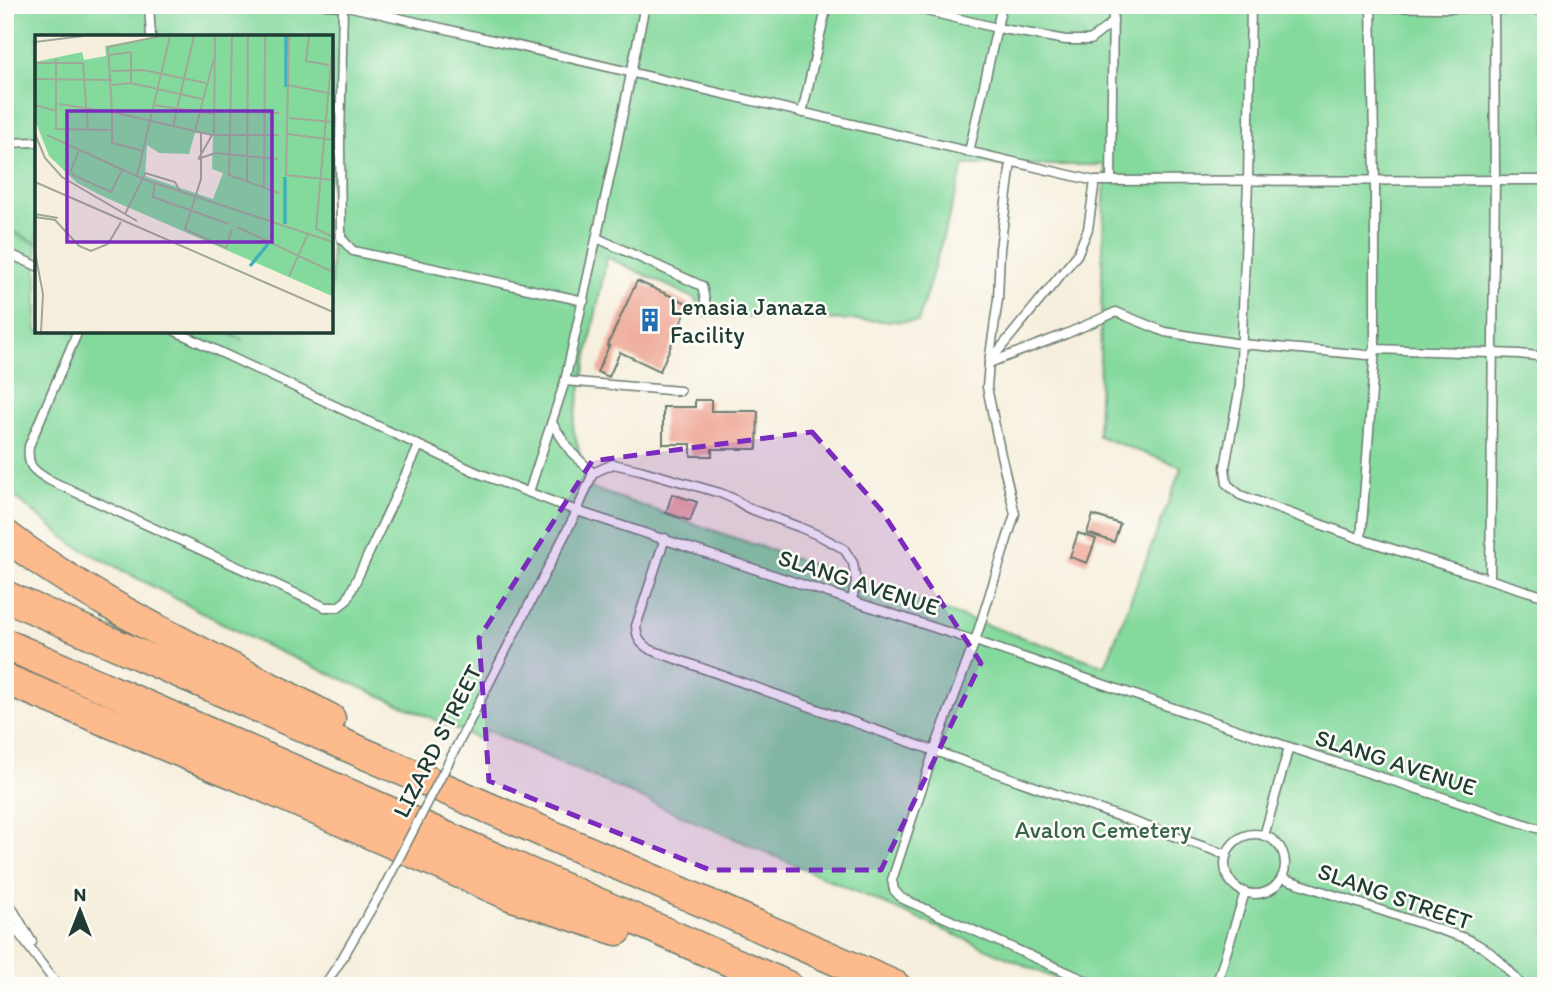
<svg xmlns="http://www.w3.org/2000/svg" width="1551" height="991" font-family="Itim,sans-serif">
<rect width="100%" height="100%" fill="#fdfcf7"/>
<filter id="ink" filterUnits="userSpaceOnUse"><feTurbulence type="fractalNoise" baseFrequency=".0143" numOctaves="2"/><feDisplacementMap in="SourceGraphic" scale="14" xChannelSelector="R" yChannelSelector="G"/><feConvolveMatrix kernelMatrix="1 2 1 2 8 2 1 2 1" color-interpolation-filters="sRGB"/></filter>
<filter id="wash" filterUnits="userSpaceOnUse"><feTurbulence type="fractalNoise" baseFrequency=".00686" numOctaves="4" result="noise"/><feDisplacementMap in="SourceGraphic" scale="28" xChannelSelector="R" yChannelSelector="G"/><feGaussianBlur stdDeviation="1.57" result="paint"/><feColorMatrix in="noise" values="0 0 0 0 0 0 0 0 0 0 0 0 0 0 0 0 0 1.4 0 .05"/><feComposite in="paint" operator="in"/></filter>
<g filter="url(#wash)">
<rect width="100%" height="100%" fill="#f6efdd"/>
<!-- green -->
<path fill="#84d99d" stroke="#528b68" stroke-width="2" fill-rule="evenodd" d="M5 5H1546V986H1072L486 730 481 740 262 644 74 545 5 489V229L37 244V331H222L243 340 225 331H331V37H37V243L5 228ZM964 165H1105L1098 436 1182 467 1105 666 588 487 573 427 607 257 696 299 699 315 918 322Z"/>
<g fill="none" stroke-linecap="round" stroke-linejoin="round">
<!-- stream -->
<polyline stroke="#40b0b9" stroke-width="4.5" points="1537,982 1546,971"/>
</g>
<g id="blocks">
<!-- building -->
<g fill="#eda391">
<polygon points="637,281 689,304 660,371 620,352 609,377 597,372 609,346 607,346"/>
<polygon points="695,400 711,400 711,411 758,411 757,449 712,449 712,456 691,456 691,444 663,444 663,407 695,407"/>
<polygon points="672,494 697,502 690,521 666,513"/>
<polygon points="1093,515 1120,524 1114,542 1087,533"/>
<polygon points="1078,533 1096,539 1087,563 1070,557"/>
</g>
</g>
</g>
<g filter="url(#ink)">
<use href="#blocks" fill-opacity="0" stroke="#6a7b6f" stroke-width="2"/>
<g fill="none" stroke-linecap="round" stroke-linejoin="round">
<!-- lane casing -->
<g stroke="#6a7b6f" stroke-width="11">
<g id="lane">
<polyline points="149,5 151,37"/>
<polyline points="325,5 343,6 340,143 341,238 353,251 584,301"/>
<polyline points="343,5 1095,181 1546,180"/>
<polyline points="902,5 997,28 1066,40 1090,40 1113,22"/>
<polyline points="1251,5 1248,181 1240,386 1225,467 1227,484 1240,495 1361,539 1546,597"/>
<polyline points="1270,5 1546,10"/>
<polyline points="802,113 827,5"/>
<polyline points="5,143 37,142"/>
<polyline points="969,152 1002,5"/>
<polyline points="1011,162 1000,249 998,299 989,363 987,387 1001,455 1015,514 975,641 934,751 892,880 894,890 901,898 1098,986"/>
<polyline points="1111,181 1113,5"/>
<polyline points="597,238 702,286 707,310"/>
<polyline points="5,252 37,266"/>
<path d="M78 331 29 446C27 466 32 470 49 480L325 607H338L347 600 419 446"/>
<polyline points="175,331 478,473 577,511 975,641 1289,747 1546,831"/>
<polyline points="990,361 1077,255 1088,229 1095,181"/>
<polyline points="989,363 1066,334 1116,312 1165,332 1241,344 1368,355 1375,349 1519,354 1546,357"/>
<polyline points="565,381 680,391"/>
<polyline points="552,423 571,452 593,473"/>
<polyline points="529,492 565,381 613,162 645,5"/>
<path d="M665 538 636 626C637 639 640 644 651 650L1227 855"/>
<polyline points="1361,539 1375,349 1375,180 1371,5"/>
<polyline points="1490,579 1495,180 1494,5"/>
<polyline points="462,736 577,511 593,473 613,464 640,470 720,493 734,499 748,508 799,527 820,536 844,549 853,563 856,581 852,600"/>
<circle cx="1255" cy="864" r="30"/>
<polyline points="1264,836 1289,747"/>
<path d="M1282 878 1465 938C1493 951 1502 962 1522 986"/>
<polyline points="5,896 32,942"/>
<polyline points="5,915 58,986"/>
<polyline points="324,986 340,962 384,887"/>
<polyline points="1216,986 1245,892"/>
</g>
</g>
<!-- highway casing -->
<g stroke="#6a7b6f" stroke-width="33">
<g id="highway">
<path d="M5 535C104 611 221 660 330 719"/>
<polyline points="5,596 895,986"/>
<polyline points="5,644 787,986"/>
<polyline points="5,679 242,777 510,895 617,930"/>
</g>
</g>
<!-- lane -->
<use href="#lane" stroke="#fff" stroke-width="8"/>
<!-- highway -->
<use href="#highway" stroke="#fcba8d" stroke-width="30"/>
<!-- lane-bridge casing -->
<g stroke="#6a7b6f" stroke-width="11" stroke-linecap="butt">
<polyline id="lane-bridge" points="384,887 462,736"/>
</g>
<!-- lane-bridge -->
<use href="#lane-bridge" stroke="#fff" stroke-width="8"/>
</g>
</g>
<!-- marked area -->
<path fill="#7b2cbf" fill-opacity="0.2" stroke="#7b2cbf" stroke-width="5" stroke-dasharray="14 9" stroke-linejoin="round" d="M812 432 881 510 981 663 881 870H710L489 781 479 638 592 461Z"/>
<!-- icons -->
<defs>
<g id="building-bare" transform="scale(1.89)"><path d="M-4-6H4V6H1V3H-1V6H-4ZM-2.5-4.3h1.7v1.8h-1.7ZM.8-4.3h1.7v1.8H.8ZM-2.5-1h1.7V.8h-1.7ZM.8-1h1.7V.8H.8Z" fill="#1f6fb2" stroke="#fdfcf7" stroke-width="2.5" paint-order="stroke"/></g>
</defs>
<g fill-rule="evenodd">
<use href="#building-bare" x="650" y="320"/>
</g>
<g text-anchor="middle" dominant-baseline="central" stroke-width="5" stroke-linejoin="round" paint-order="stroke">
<!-- poi labels -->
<g font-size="24" fill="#1f3d34" stroke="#fdfcf7" text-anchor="start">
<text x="670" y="306">Lenasia Janaza<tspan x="670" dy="28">Facility</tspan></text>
</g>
<!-- street labels -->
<g font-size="24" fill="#1f3d34" stroke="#fdfcf7">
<text transform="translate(859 582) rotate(18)">SLANG AVENUE</text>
<text transform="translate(437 741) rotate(-63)">LIZARD STREET</text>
<text transform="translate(1396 762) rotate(18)">SLANG AVENUE</text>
<text transform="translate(1395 896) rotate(19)">SLANG STREET</text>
</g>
<!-- park labels -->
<g font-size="24" fill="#38644e" stroke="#fdfcf7">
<text x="1103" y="829">Avalon Cemetery</text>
</g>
</g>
<!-- overview -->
<g transform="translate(35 35)">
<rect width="298" height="298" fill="#f6efdd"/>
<path d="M124 1H297V261L67 161 42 148 14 121 0 85V27L47 17 49 25 71 21 70 11ZM160 98 178 99 177 134 188 138 178 164 110 141 112 110 124 118 154 119Z" fill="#84d99d" fill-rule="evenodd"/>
<path fill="none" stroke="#40b0b9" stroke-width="3.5" d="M251 1V52M250 142V189M215 231 233 209"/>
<path fill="none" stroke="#a0a899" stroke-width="2" d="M126 1 73 12 77 77 177 100H244M197 1 194 140 244 158M254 1 251 140 298 145M274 1 271 26 294 30M298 6 281 194 298 202M0 7 48 1M96 17V48M75 20 96 17M21 24V94L77 95M0 28H48L53 95M76 36 108 35 171 48M0 44 77 45M77 50 96 48 167 64M253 50 298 59M24 69 77 77V108L109 116M0 70 22 76M119 70 179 79M179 76 244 78M254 83 298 87M138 91 159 1M160 96 179 23M166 98V144L150 194 191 213 197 194M0 99 10 123 27 142 102 186M253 99 298 105M12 100 108 144 298 207M179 100 180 1M44 115 36 135 38 140 76 157 87 135M164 123 177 100M163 124 180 118 243 124M110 138 140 147 145 156M102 141 135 1M0 147 298 277M120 147 118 162 194 189M212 147 213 1M229 153 230 1M0 179 23 183M90 179 110 139M0 182 20 185 44 211 56 216 73 209 86 187M202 192 298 237M0 217 8 259 6 297M254 241 273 199"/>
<path fill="#7b2cbf" fill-opacity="0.15" stroke="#7b2cbf" stroke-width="3.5" d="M32 76H237V207H32Z"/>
<rect width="298" height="298" fill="none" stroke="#1f3d34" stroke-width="3.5"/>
</g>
<!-- margin -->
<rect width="1551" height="991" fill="none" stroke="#fdfcf7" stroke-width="28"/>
<!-- north arrow -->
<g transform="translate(80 911)" stroke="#fdfcf7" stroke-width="5" paint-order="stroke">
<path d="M0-5L12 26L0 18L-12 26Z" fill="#1f3d34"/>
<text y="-10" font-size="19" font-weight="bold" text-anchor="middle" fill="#1f3d34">N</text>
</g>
</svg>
